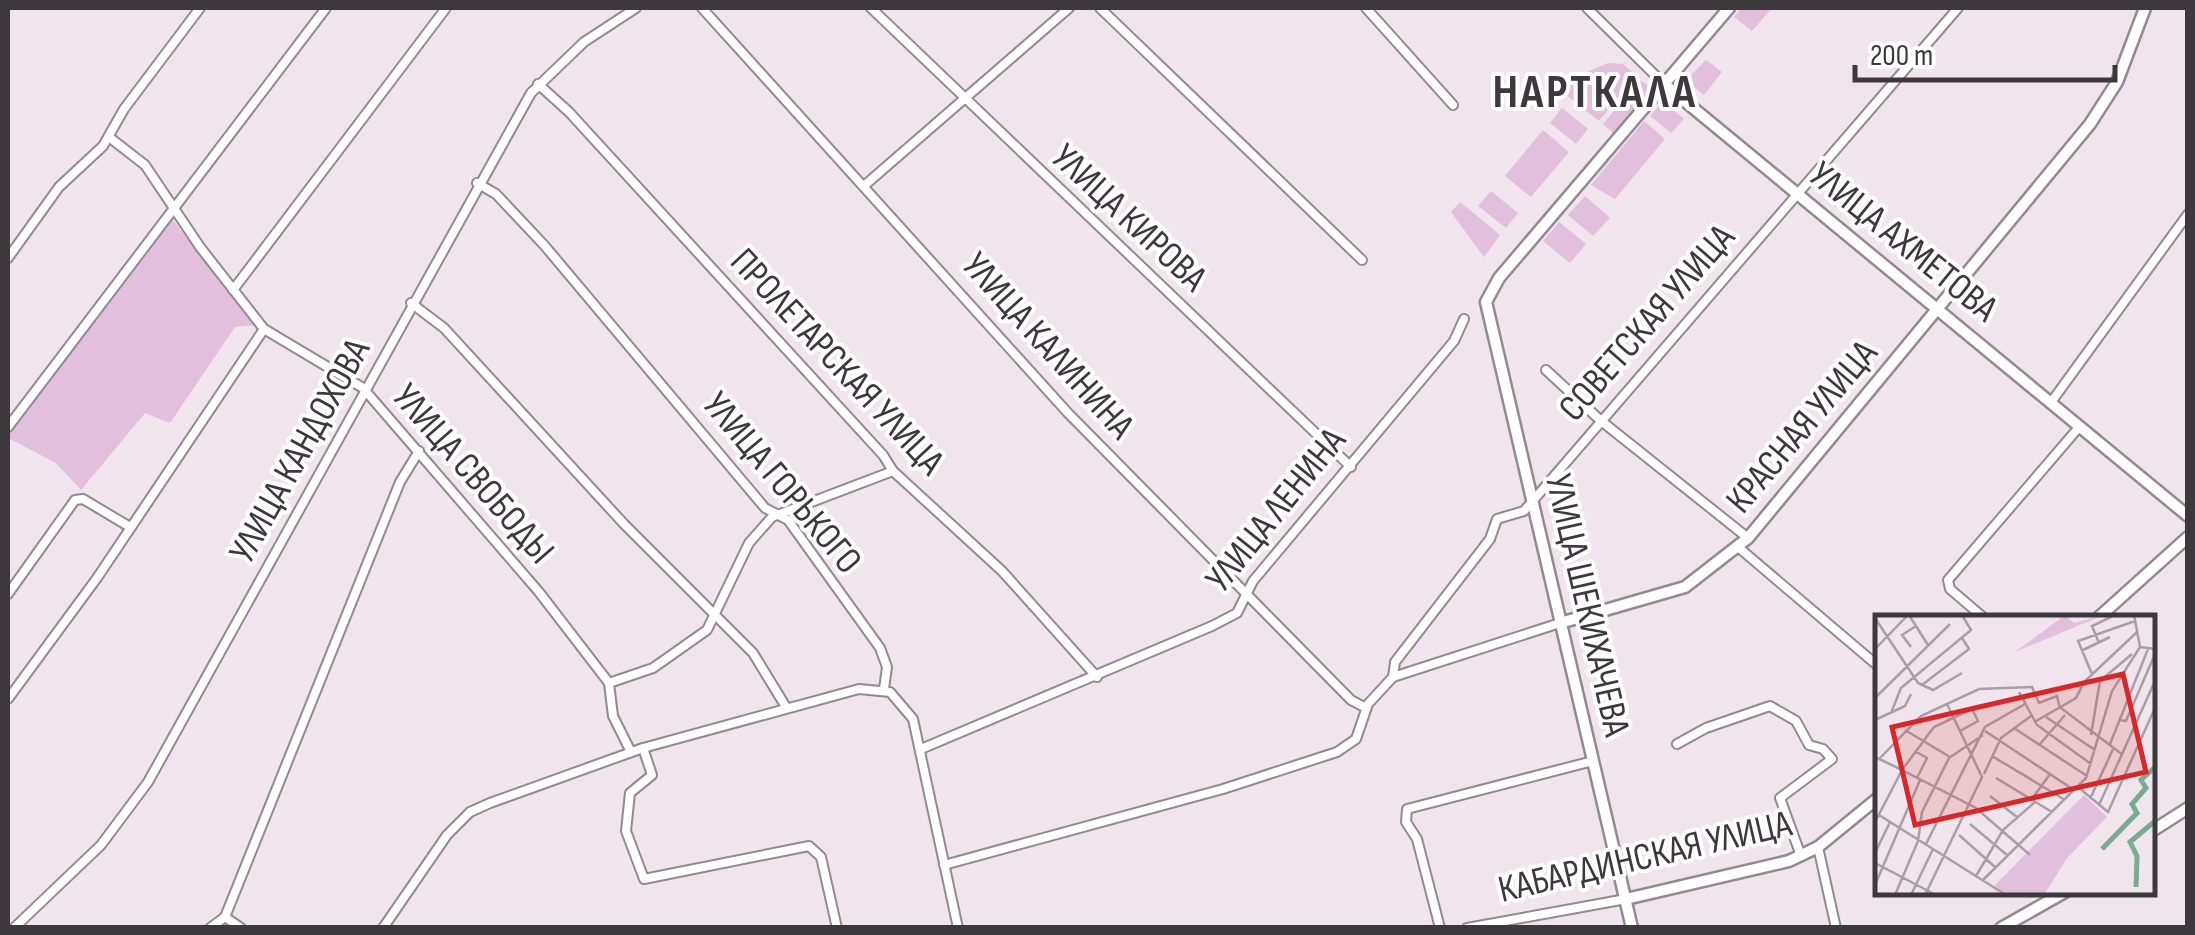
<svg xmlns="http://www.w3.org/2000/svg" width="2195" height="935" font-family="'Sofia Sans Condensed',sans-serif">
<rect width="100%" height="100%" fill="#f0e4ed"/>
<!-- green -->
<g fill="#e2bfdc">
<polygon points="1742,8 1772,8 1752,31 1734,17"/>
<polygon points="1706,60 1722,72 1704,95 1686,80"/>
<polygon points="1608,63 1623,64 1636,76 1599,121 1555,86"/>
<polygon points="1640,80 1652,89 1614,134 1603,124"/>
<polygon points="1663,101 1684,119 1671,133 1650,116"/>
<polygon points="1562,108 1588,129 1576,144 1550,123"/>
<polygon points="1644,121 1665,139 1615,199 1591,185"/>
<polygon points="1543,130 1569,152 1531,197 1505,176"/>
<polygon points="1491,191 1518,213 1506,228 1478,206"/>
<polygon points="1585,196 1610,218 1593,236 1568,215"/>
<polygon points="1460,202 1500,235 1484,257 1451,212"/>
<polygon points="172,219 255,325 235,327 170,423 145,413 81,490 56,463 8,438 8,434"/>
<polygon points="1559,222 1586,244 1570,263 1543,241"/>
</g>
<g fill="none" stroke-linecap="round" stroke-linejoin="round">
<!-- minor casing -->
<g stroke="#938991" stroke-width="12">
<g id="minor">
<polyline points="702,8 1068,413 1351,700 1366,708"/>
<polyline points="871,8 1351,467"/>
<polyline points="1100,8 1362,260"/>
<polyline points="1366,8 1453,105"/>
<polyline points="1587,8 1664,84"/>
<polyline points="538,84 569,112 883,455 893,471 1002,571 1097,677"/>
<polyline points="109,137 145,165 200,247 264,329 363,388 539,592 609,683 613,716 631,752"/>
<polyline points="477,183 496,194 544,245 765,508 788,520 880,648 887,667 884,689"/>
<polyline points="865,185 1069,8"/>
<polyline points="8,258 59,187 103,146 124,109 200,8"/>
<polyline points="233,290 446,8"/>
<polyline points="411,303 444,328 624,524 753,653 786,707"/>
<polyline points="1546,370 1600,420 1748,538"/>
<polyline points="2052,401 2188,214"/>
<polyline points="8,427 326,8"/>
<polyline points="1738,547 1878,666"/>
<polyline points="8,594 75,500 83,499 130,527"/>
<polyline points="1984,618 1950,589 1948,580 2080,426"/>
<polyline points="1393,677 1395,662 1490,539 1497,519 1524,511 1958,8"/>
<polyline points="609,683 653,668 707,630 749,543 772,517 893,471"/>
<polyline points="8,699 97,578 264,329"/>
<polyline points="1677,744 1706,728 1770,706 1796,721 1809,745 1823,749 1832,759 1780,798 1801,856"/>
<polyline points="643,748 652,775 630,793 626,831 644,879 809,846 821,857 837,928"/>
<polyline points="921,749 1212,626 1237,613 1253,581 1454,341 1464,319"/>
<polyline points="1818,847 1836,928"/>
<polyline points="944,865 1223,789 1337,752 1356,739 1368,704 1393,677 1560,623"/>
<polyline points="225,917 241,928"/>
<polyline points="14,928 101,845 148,782 531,93 584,42 636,8"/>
<polyline points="210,928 225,917 400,482 419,451"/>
<polyline points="383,928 447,835 470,812 490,803 643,748 859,689 890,692 913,719 958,928"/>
<polyline points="1440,928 1417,839 1406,822 1407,809 1593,761"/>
<polyline points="1467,928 1626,899"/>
</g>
</g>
<!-- tertiary casing -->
<g stroke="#938991" stroke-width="15">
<g id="tertiary">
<polyline points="1664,84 2188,516"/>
<polyline points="2098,618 2188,537"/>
<polyline points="1560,623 1685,587 1748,538 2090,124 2117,82 2145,8"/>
<polyline points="2152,831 2188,808"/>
<polyline points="1626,899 1789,861 1818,847 1878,798"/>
<polyline points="1632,928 1486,302 1499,278 1729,8"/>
<polyline points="2001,928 2065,892"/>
</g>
</g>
<!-- minor -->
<use href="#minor" stroke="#fff" stroke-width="8"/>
<!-- tertiary -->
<use href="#tertiary" stroke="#fff" stroke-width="10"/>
</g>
<g text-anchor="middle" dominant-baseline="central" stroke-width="8" stroke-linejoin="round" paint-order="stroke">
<!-- street labels -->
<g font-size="38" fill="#3d383c" stroke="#fff">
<text transform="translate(1129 218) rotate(43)">УЛИЦА КИРОВА</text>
<text transform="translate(1903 242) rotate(39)">УЛИЦА АХМЕТОВА</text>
<text transform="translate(1647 323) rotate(-49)">СОВЕТСКАЯ УЛИЦА</text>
<text transform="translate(1048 346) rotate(48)">УЛИЦА КАЛИНИНА</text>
<text transform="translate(837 362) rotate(47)">ПРОЛЕТАРСКАЯ УЛИЦА</text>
<text transform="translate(1802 427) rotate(-50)">КРАСНАЯ УЛИЦА</text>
<text transform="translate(300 451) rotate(-61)">УЛИЦА КАНДОХОВА</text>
<text transform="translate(473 474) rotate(49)">УЛИЦА СВОБОДЫ</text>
<text transform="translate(782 483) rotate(50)">УЛИЦА ГОРЬКОГО</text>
<text transform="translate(1276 510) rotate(-51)">УЛИЦА ЛЕНИНА</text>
<text transform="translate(1587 605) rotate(77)">УЛИЦА ШЕКИХАЧЕВА</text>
<text transform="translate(1645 857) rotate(-13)">КАБАРДИНСКАЯ УЛИЦА</text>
</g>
<!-- district labels -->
<g font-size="48" font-weight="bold" letter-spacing="2.5" fill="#3d383c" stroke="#fff">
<text x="1595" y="92">НАРТКАЛА</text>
</g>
</g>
<!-- overview -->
<g transform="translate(1875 615)">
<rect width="280" height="280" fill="#f0e4ed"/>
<path d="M190 0 199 8 229 0 140 37ZM209 180 232 202 192 243 169 280H133L119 271Z" fill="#e2bfdc"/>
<path fill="none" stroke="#7caa93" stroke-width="5" d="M227 234 262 198 257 189 271 173 266 165 280 152M261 272 262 241 255 227 280 206"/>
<path fill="none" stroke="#a89fa6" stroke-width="2.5" d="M34 0 53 30M259 0 265 32 280 34M0 3 43 68 58 75 87 58M224 28 217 11 240 0M36 32 27 20 41 11M0 34 33 0M206 36 235 22M217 59 203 26 260 6M47 70 94 34 87 23M144 77 162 110 216 149M0 83 75 9M186 93 248 140M16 98 26 73 96 15 87 0M171 102 220 135M0 105 30 91 36 79M244 105 251 106 280 39M161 106 201 83 209 67 262 17M139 113 212 161M30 115 75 142M85 116 103 106 97 94 59 112 27 155 101 193 155 240M110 116 199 175M216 120 225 66 257 39M165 129 190 100M235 129 273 34M40 136 52 143 42 163M117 141 190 185M0 142 27 155 0 207M5 143 46 101 104 74 157 72 164 88 182 81 185 94M109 159 126 123 156 101M121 163 177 197M203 172 233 197 280 93M115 181 142 202M157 184 175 159M215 184 239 132M224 190 280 66M4 200 131 280M95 209 132 240M84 220 120 252M51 229 110 112 150 89M0 238 15 207M0 248 61 280M101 261 128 215 160 187M108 265 211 163 237 76 265 32M0 270 45 165M20 280 43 226 47 197 74 143 108 120M36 280 58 234M50 280 107 162 72 89"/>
<path fill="#d62828" fill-opacity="0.15" stroke="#d62828" stroke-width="5" d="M248 59 271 157 40 210 17 112Z"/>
<rect width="280" height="280" fill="none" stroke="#3d383c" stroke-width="5"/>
</g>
<!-- border -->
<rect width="2195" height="935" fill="none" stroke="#3d383c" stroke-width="20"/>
<!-- scale -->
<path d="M1855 65v15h260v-15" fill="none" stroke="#3d383c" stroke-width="5"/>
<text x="1870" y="65" font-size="30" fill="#3d383c" stroke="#ffffff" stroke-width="8" paint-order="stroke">200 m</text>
</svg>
